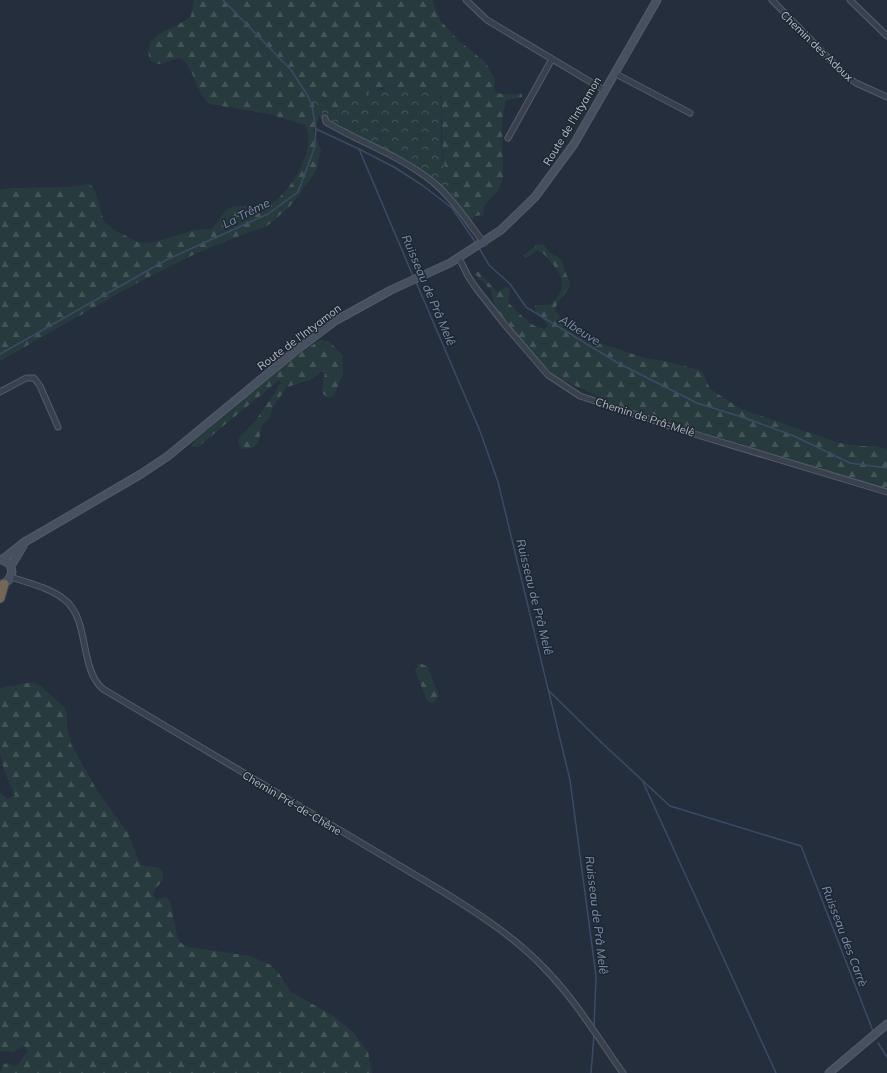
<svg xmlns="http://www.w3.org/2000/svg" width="887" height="1073" font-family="Mulish,sans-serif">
<defs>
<pattern id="forest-firs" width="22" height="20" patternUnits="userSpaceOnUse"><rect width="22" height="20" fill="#273b3e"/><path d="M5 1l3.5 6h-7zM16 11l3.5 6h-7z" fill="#445558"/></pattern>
<pattern id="park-crowns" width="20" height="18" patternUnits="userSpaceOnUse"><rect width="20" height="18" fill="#273b3e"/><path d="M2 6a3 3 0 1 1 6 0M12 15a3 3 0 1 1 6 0" fill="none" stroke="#445558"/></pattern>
</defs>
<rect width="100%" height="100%" fill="#252e3d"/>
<!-- forest -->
<g fill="url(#forest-firs)">
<path d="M194 0H432L440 20 458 40 485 62 495 79 494 91 501 94H522V97L506 100 502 120 503 179 497 192 484 206 483 215 475 216 471 221 469 220C439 184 442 146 442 102L441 97 435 89 390 87 381 88 334 110H332L322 95 318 93 316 110 319 116 318 120 313 130 321 150 317 168 310 180 290 206 271 223 265 227 244 234 195 254 135 284 0 361V190L12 188 71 187 90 184 95 191 104 222 116 231 138 242 144 243 158 241 195 230 211 229C219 223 222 210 232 207 242 203 252 211 262 208 287 201 319 149 305 125L269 114 210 104C195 93 196 70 181 58 173 58 166 64 158 64 153 64 150 60 149 56 143 32 180 28 191 16Z"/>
<path d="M538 244 544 245 549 252 562 260 564 269 570 283V287L557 304 555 310 567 327 581 337 645 358 664 361 699 370 703 373 710 389 741 409 839 443 859 446H875L887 449V494L868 483 810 471 700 439 694 436 681 424 631 411 558 378 549 371 515 333 495 307 491 290 475 274 478 271 497 292 506 287 509 288 510 291 508 303C519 311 531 330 546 328L548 325 536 312 535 306 538 305H549C568 290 564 278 551 262 546 256 543 252 536 251L528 257 525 258 524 255Z"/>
<polygon points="320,340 329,341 343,356 343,374 333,397 329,398 323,394 322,388 325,372 321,372 311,380 287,387 273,407 269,419 262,425 258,444 252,448 242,449 238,443 239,438 256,420 281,383 279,380 198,447 192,447 192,444 197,439 290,360"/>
<polygon points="419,663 427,666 439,696 433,704 427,700 415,671"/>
<path d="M33 682 42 687 65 708 67 714V728L71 744 98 792 128 833 139 861 142 865C153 869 164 862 163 880L155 889 153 895 156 899 165 897 170 900 178 941 188 947 250 956 269 964 278 972 291 992 332 1015 353 1032 368 1052 372 1073H0L4 1064 8 1063 14 1066 18 1065 28 1050 24 1046 13 1052 0 1051V793L7 799 15 796 4 770 0 753V688Z"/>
</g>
<!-- park -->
<path fill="url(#park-crowns)" d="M390 87 430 88 438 91C444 103 441 115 441 128 440 151 445 180 456 200L450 201C428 182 406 165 380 151 362 140 340 135 324 121 317 115 310 102 314 94L320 93 332 110H334L372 92Z"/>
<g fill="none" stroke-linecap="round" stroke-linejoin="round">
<!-- stream -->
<g stroke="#3a4b66" stroke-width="1.5">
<polyline points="316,129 359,149 394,167 422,185 452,208 476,243"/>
<polyline points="359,149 413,276"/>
<polyline points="479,248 489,265 510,284 526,307 618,363 697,403 742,417 794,436 850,463 887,468"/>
<polyline points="416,282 480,431 498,482 570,780 596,976 594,1029"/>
<polyline points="0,354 168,259 268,214 298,192 314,149 316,129 312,106 308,96 291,70 223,0"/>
<polyline points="548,690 602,743 670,806 801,846 873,1031"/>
<polyline points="643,782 776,1073"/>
<polyline points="878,1043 887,1057"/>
<polyline points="591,1073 594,1035"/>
</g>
<!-- street casing -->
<g stroke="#545c68" stroke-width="7">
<g id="street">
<polyline points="466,0 487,20 604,90"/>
<polyline points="772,0 846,76 856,83 887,97"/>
<polyline points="850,0 887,36"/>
<polyline points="614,73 690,113"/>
<path d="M325 118 326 122C361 143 401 156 433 182 453 199 468 222 484 243"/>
<polyline points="508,138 552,59"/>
<polyline points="459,258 468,276 476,288 505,325 548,375 580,396 691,433 887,492"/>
<polyline points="0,392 26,378 34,378 40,386 58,427"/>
<path d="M11 577C28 583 51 588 65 600 90 620 79 669 103 689L437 888C476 912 514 936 546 970 576 1001 598 1038 623 1073"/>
</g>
</g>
<!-- secondary casing -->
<g stroke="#545c68" stroke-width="9">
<g id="secondary">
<polyline points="0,559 10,564 12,572 8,581 0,585"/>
<polyline points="3,559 23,543 141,474 168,456 294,352 335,321 391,290 450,263 501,230 535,197 574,144 657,0"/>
<polyline points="11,566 23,546"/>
<polyline points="829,1073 887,1024"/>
</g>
</g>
<!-- highway casing -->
<g stroke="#414955" stroke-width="11">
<polyline id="highway" points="0,598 4,584"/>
</g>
<!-- street -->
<use href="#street" stroke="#38414d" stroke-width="5"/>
<!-- secondary -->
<use href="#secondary" stroke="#475060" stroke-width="7"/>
<!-- highway -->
<use href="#highway" stroke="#736856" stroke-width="9"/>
</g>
<g text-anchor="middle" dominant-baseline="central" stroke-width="3" stroke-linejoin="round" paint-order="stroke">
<!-- street labels -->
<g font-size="11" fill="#b4bcc8" stroke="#1e2632">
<text transform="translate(817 46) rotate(44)">Chemin des Adoux</text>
<text transform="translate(572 121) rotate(-59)">Route de l'Intyamon</text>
<text transform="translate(299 337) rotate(-37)">Route de l'Intyamon</text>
<text transform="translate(645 417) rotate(18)">Chemin de Prâ-Melê</text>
<text transform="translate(292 803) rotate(31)">Chemin Pré-de-Chêne</text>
</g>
<!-- water labels -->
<g font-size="12" font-style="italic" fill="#7c91af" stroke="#1e2632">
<text transform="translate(246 213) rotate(-27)">La Trême</text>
<text transform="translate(429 290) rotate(67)">Ruisseau de Prâ Melê</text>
<text transform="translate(580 330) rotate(32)">Albeuve</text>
<text transform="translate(535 597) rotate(76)">Ruisseau de Prâ Melê</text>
<text transform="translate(597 915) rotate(83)">Ruisseau de Prâ Melê</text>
<text transform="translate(845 936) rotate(69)">Ruisseau des Carrè</text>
</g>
</g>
</svg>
